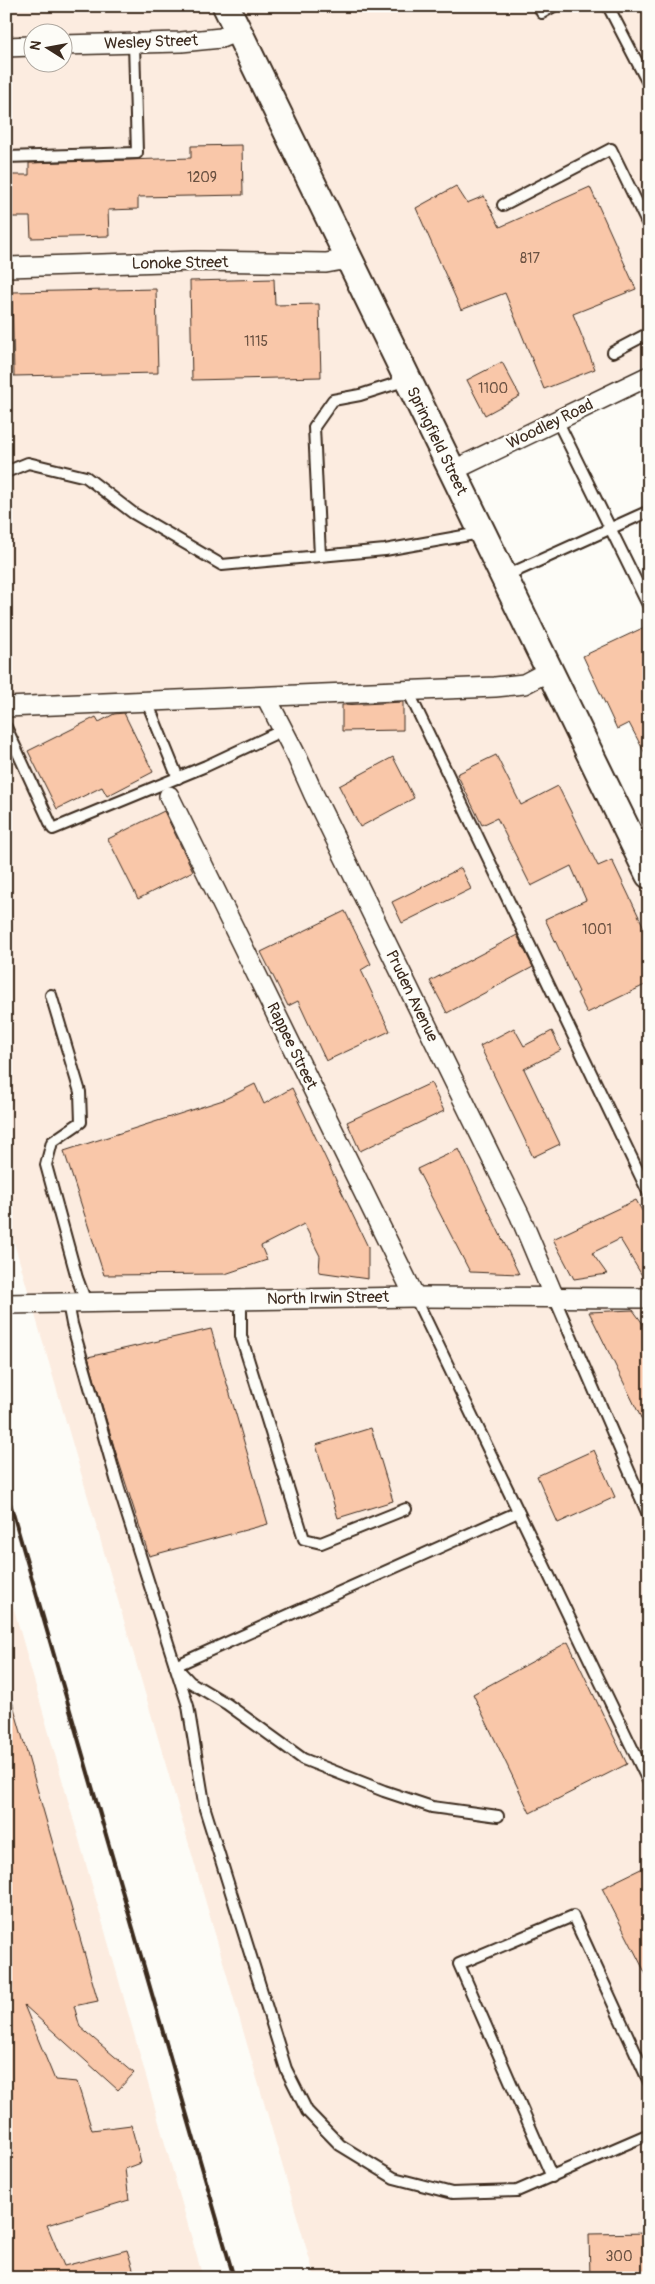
<svg xmlns="http://www.w3.org/2000/svg" width="655" height="2284" font-family="Pangolin,sans-serif">
<style>
.built{fill:#fcece0;fill-rule:evenodd}
.building{fill:#f9c7a9;stroke:#3b2a1e}
.lines{fill:none;stroke-linecap:round;stroke-linejoin:round}
.lane-casing{stroke:#3b2a1e;stroke-width:14}
.street-casing{stroke:#3b2a1e;stroke-width:22}
.secondary-casing{stroke:#3b2a1e;stroke-width:30}
.lane{stroke:#fdfcf7;stroke-width:10}
.street{stroke:#fdfcf7;stroke-width:19}
.secondary{stroke:#fdfcf7;stroke-width:26}
.rail{stroke:#3b2a1e;stroke-width:4}
.labels{text-anchor:middle;dominant-baseline:central;stroke-width:5;stroke-linejoin:round;paint-order:stroke}
.number-label{font-size:14px;fill:#6a5141}
.street-label{font-size:16px;fill:#3b2a1e;stroke:#fdfcf7}
</style>
<rect width="100%" height="100%" fill="#fdfcf7"/>
<filter id="ink" filterUnits="userSpaceOnUse"><feTurbulence type="fractalNoise" baseFrequency=".02" numOctaves="2"/><feDisplacementMap in="SourceGraphic" scale="10" xChannelSelector="R" yChannelSelector="G"/><feConvolveMatrix kernelMatrix="1 2 1 2 8 2 1 2 1" color-interpolation-filters="sRGB"/></filter>
<g filter="url(#ink)">
<g class="built">
<path d="M6,6H649V362L452,472L649,886V2278H315L6,1215ZM32,32H62V62H32Z"/>
<path d="M6,1581L203,2278H6Z"/>
</g>
<g class="building">
<path d="M242,145L243,195L138,197V209L108,210L109,236L31,238L30,217H6V175H29V163L191,158V146Z"/>
<path d="M456,186L467,203L484,196L500,227L590,187L636,289L573,314L595,369L544,389L505,293L461,310L416,208Z"/>
<path d="M274,279L275,305L319,304L321,377L192,380L190,281Z"/>
<path d="M156,289L158,373L14,376L12,292Z"/>
<path d="M502,362L520,396L485,415L467,380Z"/>
<path d="M649,625V761L629,723L617,729L583,656Z"/>
<path d="M403,702V730L342,731V705Z"/>
<path d="M124,713L153,772L107,796L102,787L57,809L28,751L96,717L99,722L114,714Z"/>
<path d="M496,755L521,805L558,786L598,866L612,860L649,938V983L587,1013L577,993L579,992L545,919L586,900L571,866L531,886L497,818L482,825L457,774Z"/>
<path d="M393,757L414,798L360,827L339,786Z"/>
<path d="M164,811L193,871L138,899L108,839Z"/>
<path d="M461,868L471,889L402,923L392,902Z"/>
<path d="M345,911L371,964L361,970L390,1031L326,1061L298,1001L288,1006L261,952Z"/>
<path d="M517,935L533,967L447,1013L430,981Z"/>
<path d="M514,1028L524,1046L552,1031L561,1050L524,1069L560,1144L533,1157L480,1046Z"/>
<path d="M431,1083L444,1111L360,1151L347,1122Z"/>
<path d="M255,1084L264,1104L292,1088L368,1247V1279L319,1272L320,1256L304,1224L261,1246L267,1260L225,1274L104,1275L64,1151L223,1100Z"/>
<path d="M459,1149L519,1274L470,1272L417,1169Z"/>
<path d="M636,1200L649,1223V1287L620,1239L592,1253L607,1274L574,1279L553,1239Z"/>
<path d="M633,1310L649,1332V1434L589,1312Z"/>
<path d="M211,1329L268,1524L149,1556L115,1450L88,1357Z"/>
<path d="M371,1428L393,1501L338,1518L316,1445Z"/>
<path d="M594,1450L615,1497L558,1523L537,1476Z"/>
<path d="M568,1642L627,1764L530,1813L473,1694Z"/>
<path d="M6,1694H10L98,2001L74,2006L80,2027L134,2073L118,2090L24,2005L55,2080L77,2082L92,2130L131,2125L141,2163L125,2169L129,2200L47,2225L64,2266L127,2250L136,2278H6Z"/>
<path d="M649,1865V1980L602,1888Z"/>
<path d="M649,2233V2278H590L589,2234Z"/>
</g>
<g class="lines">
<defs>
<g id="lane">
<path d="M539,6L542,13L554,6"/>
<path d="M608,6L649,85"/>
<path d="M6,157L137,153L134,43"/>
<path d="M503,205L611,149L649,227"/>
<path d="M613,352L649,333"/>
<path d="M407,380L360,395L333,400L314,427L320,556L385,550L480,533"/>
<path d="M557,420L649,607"/>
<path d="M6,472L28,463L86,477L133,513L222,565L320,556"/>
<path d="M503,577L649,511"/>
<path d="M408,691L649,1194"/>
<path d="M147,702L178,778"/>
<path d="M6,727L53,829L206,766L283,730"/>
<path d="M51,995L80,1092L81,1122L52,1142L46,1165L77,1278L86,1302"/>
<path d="M415,1297L649,1783"/>
<path d="M554,1297L649,1517"/>
<path d="M241,1300V1336L304,1539L321,1543L406,1509"/>
<path d="M68,1303L72,1324L118,1486L188,1706L205,1809L286,2069L307,2111L340,2145L394,2178L452,2193L517,2191L649,2134"/>
<path d="M498,1816L432,1807L384,1791L303,1759L227,1704L190,1682L175,1666L518,1512"/>
<path d="M552,2177L459,1964L573,1916L649,2082"/>
</g>
<g id="street">
<path d="M62,45L181,42L221,38L238,31"/>
<path d="M6,47L32,46"/>
<path d="M9,267L195,261L326,263L337,261L348,256"/>
<path d="M452,471L649,376"/>
<path d="M266,697L297,757L314,795L520,1216L554,1297"/>
<path d="M6,707L495,687L524,684L549,671"/>
<path d="M169,796L415,1297"/>
<path d="M6,1304L415,1297L649,1298"/>
</g>
<path id="secondary" d="M226,6L649,875"/>
</defs>
<use href="#lane" class="lane-casing"/>
<use href="#street" class="street-casing"/>
<use href="#secondary" class="secondary-casing"/>
<use href="#lane" class="lane"/>
<use href="#street" class="street"/>
<use href="#secondary" class="secondary"/>
<path class="rail" d="M6,1489L234,2278"/>
</g>
</g>
<g class="labels">
<g class="number-label">
<text x="202" y="177">1209</text>
<text x="530" y="258">817</text>
<text x="256" y="341">1115</text>
<text x="493" y="388">1100</text>
<text x="597" y="929">1001</text>
<text x="619" y="2256">300</text>
</g>
<g class="street-label">
<text transform="translate(151 42) rotate(-2)">Wesley Street</text>
<text transform="translate(180 263) rotate(-1)">Lonoke Street</text>
<text transform="translate(550 424) rotate(-26)">Woodley Road</text>
<text transform="translate(437 441) rotate(64)">Springfield Street</text>
<text transform="translate(412 996) rotate(64)">Pruden Avenue</text>
<text transform="translate(292 1046) rotate(64)">Rappee Street</text>
<text transform="translate(328 1298) rotate(-1)">North Irwin Street</text>
</g>
</g>
<rect width="655" height="2284" fill="none" stroke="#fdfcf7" stroke-width="25"/>
<rect x="12" y="12" width="630" height="2259" fill="none" stroke="#3b2a1e" stroke-width="2" filter="url(#ink)"/>
<g transform="translate(48 48) rotate(281)"><circle r="24" fill="#fdfcf7" stroke="#afa8a0"/>
<path d="M0-4L9 19L0 12L-9 19Z" fill="#3b2a1e"/>
<text y="-8" font-size="14" font-weight="bold" text-anchor="middle" fill="#3b2a1e">N</text>
</g>
</svg>
